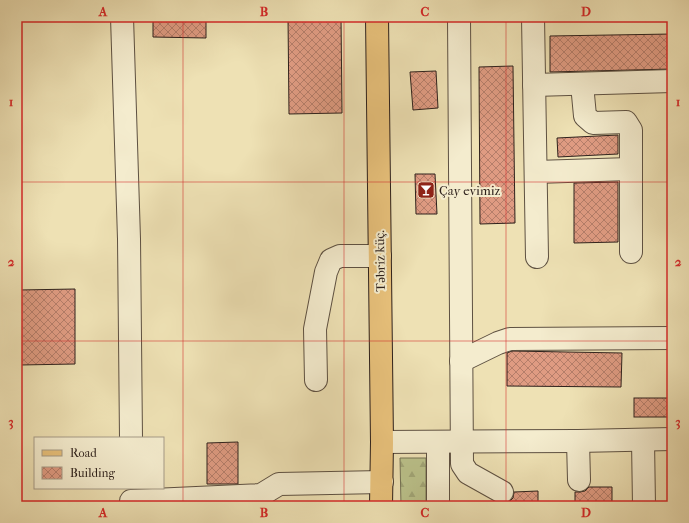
<svg xmlns="http://www.w3.org/2000/svg" width="689" height="523" font-family="'IM FELL French Canon',serif">
<style>
.forest{fill:url(#forest-firs);stroke:#747254}
.building{fill:url(#building-cross-hatch);stroke:#2e211c}
.lines{fill:none;stroke-linecap:round;stroke-linejoin:round}
.minor-casing{stroke:#5e5142;stroke-width:24}
.major-casing{stroke:#2e211c;stroke-width:24}
.minor{stroke:#f4ecce;stroke-width:22}
.major{stroke:#e7c07a;stroke-width:22}
.grid{fill:none;stroke:#d62828;stroke-width:1;stroke-opacity:0.55}
.labels{text-anchor:middle;dominant-baseline:central;stroke-width:4;stroke-linejoin:round;paint-order:stroke}
.poi-label{font-size:13px;fill:#2e211c;stroke:#f4ecce;text-anchor:start}
.street-label{font-size:13px;fill:#2e211c;stroke:#f4ecce}
.neatline{fill:none;stroke:#d62828;stroke-width:1.5}
.grid-label{font-size:13px;text-anchor:middle;font-weight:bold;fill:#d62828}
</style>
<defs>
<pattern id="forest-firs" width="22" height="20" patternUnits="userSpaceOnUse"><rect width="22" height="20" fill="#bbc28b"/><path d="M5 1l3.5 6h-7zM16 11l3.5 6h-7z" fill="#a1a677"/></pattern>
<pattern id="building-cross-hatch" width="8" height="8" patternUnits="userSpaceOnUse"><rect width="8" height="8" fill="#df9b82"/><path d="M0 0l8 8M0 8l8-8" fill="none" stroke="#b57e6a"/></pattern>
</defs>
<rect width="100%" height="100%" fill="#eee1b4"/>
<filter id="stains"><feTurbulence type="fractalNoise" baseFrequency=".005" numOctaves="4"/><feColorMatrix values="0 0 0 0 .2 0 0 0 0 .09 0 0 0 0 .02 0 0 0 .5 -.17"/></filter>
<radialGradient id="worn" r=".72"><stop offset=".6" stop-color="#630" stop-opacity="0"/><stop offset="1" stop-color="#630" stop-opacity=".3"/></radialGradient>
<path class="forest" d="M400,458H426V506H401Z"/>
<g class="building">
<path d="M153,17H206V38L153,37Z"/>
<path d="M341,17L342,113L289,114L288,18Z"/>
<path d="M672,34V69L550,72V36Z"/>
<path d="M513,66L515,223L480,224L479,67Z"/>
<path d="M436,71L438,108L413,110L410,72Z"/>
<path d="M618,135V154L558,157L557,138Z"/>
<path d="M415,174H435L437,214H416Z"/>
<path d="M618,182V242L574,243V183Z"/>
<path d="M75,289V364L20,365L19,290Z"/>
<path d="M512,351L622,353L621,387L507,386V353Z"/>
<rect x="634" y="398" width="34" height="19"/>
<path d="M238,442V484H207V443Z"/>
<path d="M589,487H612V506H575V492H580L585,491Z"/>
<path d="M538,491V506H509V502L513,498L514,492Z"/>
</g>
<g class="lines">
<defs>
<g id="minor">
<path d="M122,17L129,239L131,438"/>
<path d="M459,17L462,464L468,473L502,492"/>
<path d="M533,17L537,257"/>
<path d="M582,84L585,116L593,123L626,122L631,130V252"/>
<path d="M534,85L672,81"/>
<path d="M536,172L630,169"/>
<path d="M461,361L498,343L510,339L672,338"/>
<path d="M316,380L315,329L326,272L331,260L340,256H380"/>
<path d="M643,440L644,506"/>
<path d="M578,441L579,480"/>
<path d="M382,442L578,441L672,439"/>
<path d="M438,442V506"/>
<path d="M131,501L261,495L279,484L382,482"/>
</g>
<path id="major" d="M377,17L382,442L381,506"/>
</defs>
<use href="#minor" class="minor-casing"/>
<use href="#major" class="major-casing"/>
<use href="#minor" class="minor"/>
<use href="#major" class="major"/>
</g>
<path class="grid" d="M183,17V506M344,17V506M506,17V506M17,182H672M17,341H672"/>
<defs>
<symbol id="bar-square" viewBox="-11 -11 22 22"><rect x="-9" y="-9" width="18" height="18" rx="4" fill="#8f2418" stroke="#f4ecce"/><path d="M-6-5H6L.8 .8V4.5H3.5V6h-7V4.5H-.8V.8Z" fill="#fff"/></symbol>
</defs>
<g fill-rule="evenodd">
<use href="#bar-square" x="416" y="180" width="20" height="20"/>
</g>
<g class="labels">
<g class="poi-label">
<text x="439" y="190">Çay evimiz</text>
</g>
<g class="street-label">
<text transform="translate(380 261) rotate(-91)">Təbriz küç.</text>
</g>
</g>
<rect width="689" height="523" fill="none" stroke="#eee1b4" stroke-width="44"/>
<rect x="34" y="437" width="130" height="52" fill="#f4ecce" stroke="#a59b87"/>
<rect x="42" y="450" width="20" height="6" fill="#e7c07a" stroke="#a59b87"/>
<text x="70" y="457" font-size="12" fill="#2e211c">Road</text>
<rect x="42" y="467" width="20" height="12" fill="url(#building-cross-hatch)" stroke="#a59b87"/>
<text x="70" y="477" font-size="12" fill="#2e211c">Building</text>
<rect x="22" y="22" width="645" height="479" class="neatline"/>
<g class="grid-label">
<text x="103" y="16">A</text>
<text x="264" y="16">B</text>
<text x="425" y="16">C</text>
<text x="586" y="16">D</text>
<text x="11" y="106">1</text>
<text x="678" y="106">1</text>
<text x="11" y="266">2</text>
<text x="678" y="266">2</text>
<text x="11" y="426">3</text>
<text x="678" y="426">3</text>
<text x="103" y="517">A</text>
<text x="264" y="517">B</text>
<text x="425" y="517">C</text>
<text x="586" y="517">D</text>
</g>
<rect width="100%" height="100%" filter="url(#stains)"/>
<rect width="100%" height="100%" fill="url(#worn)"/>
</svg>
